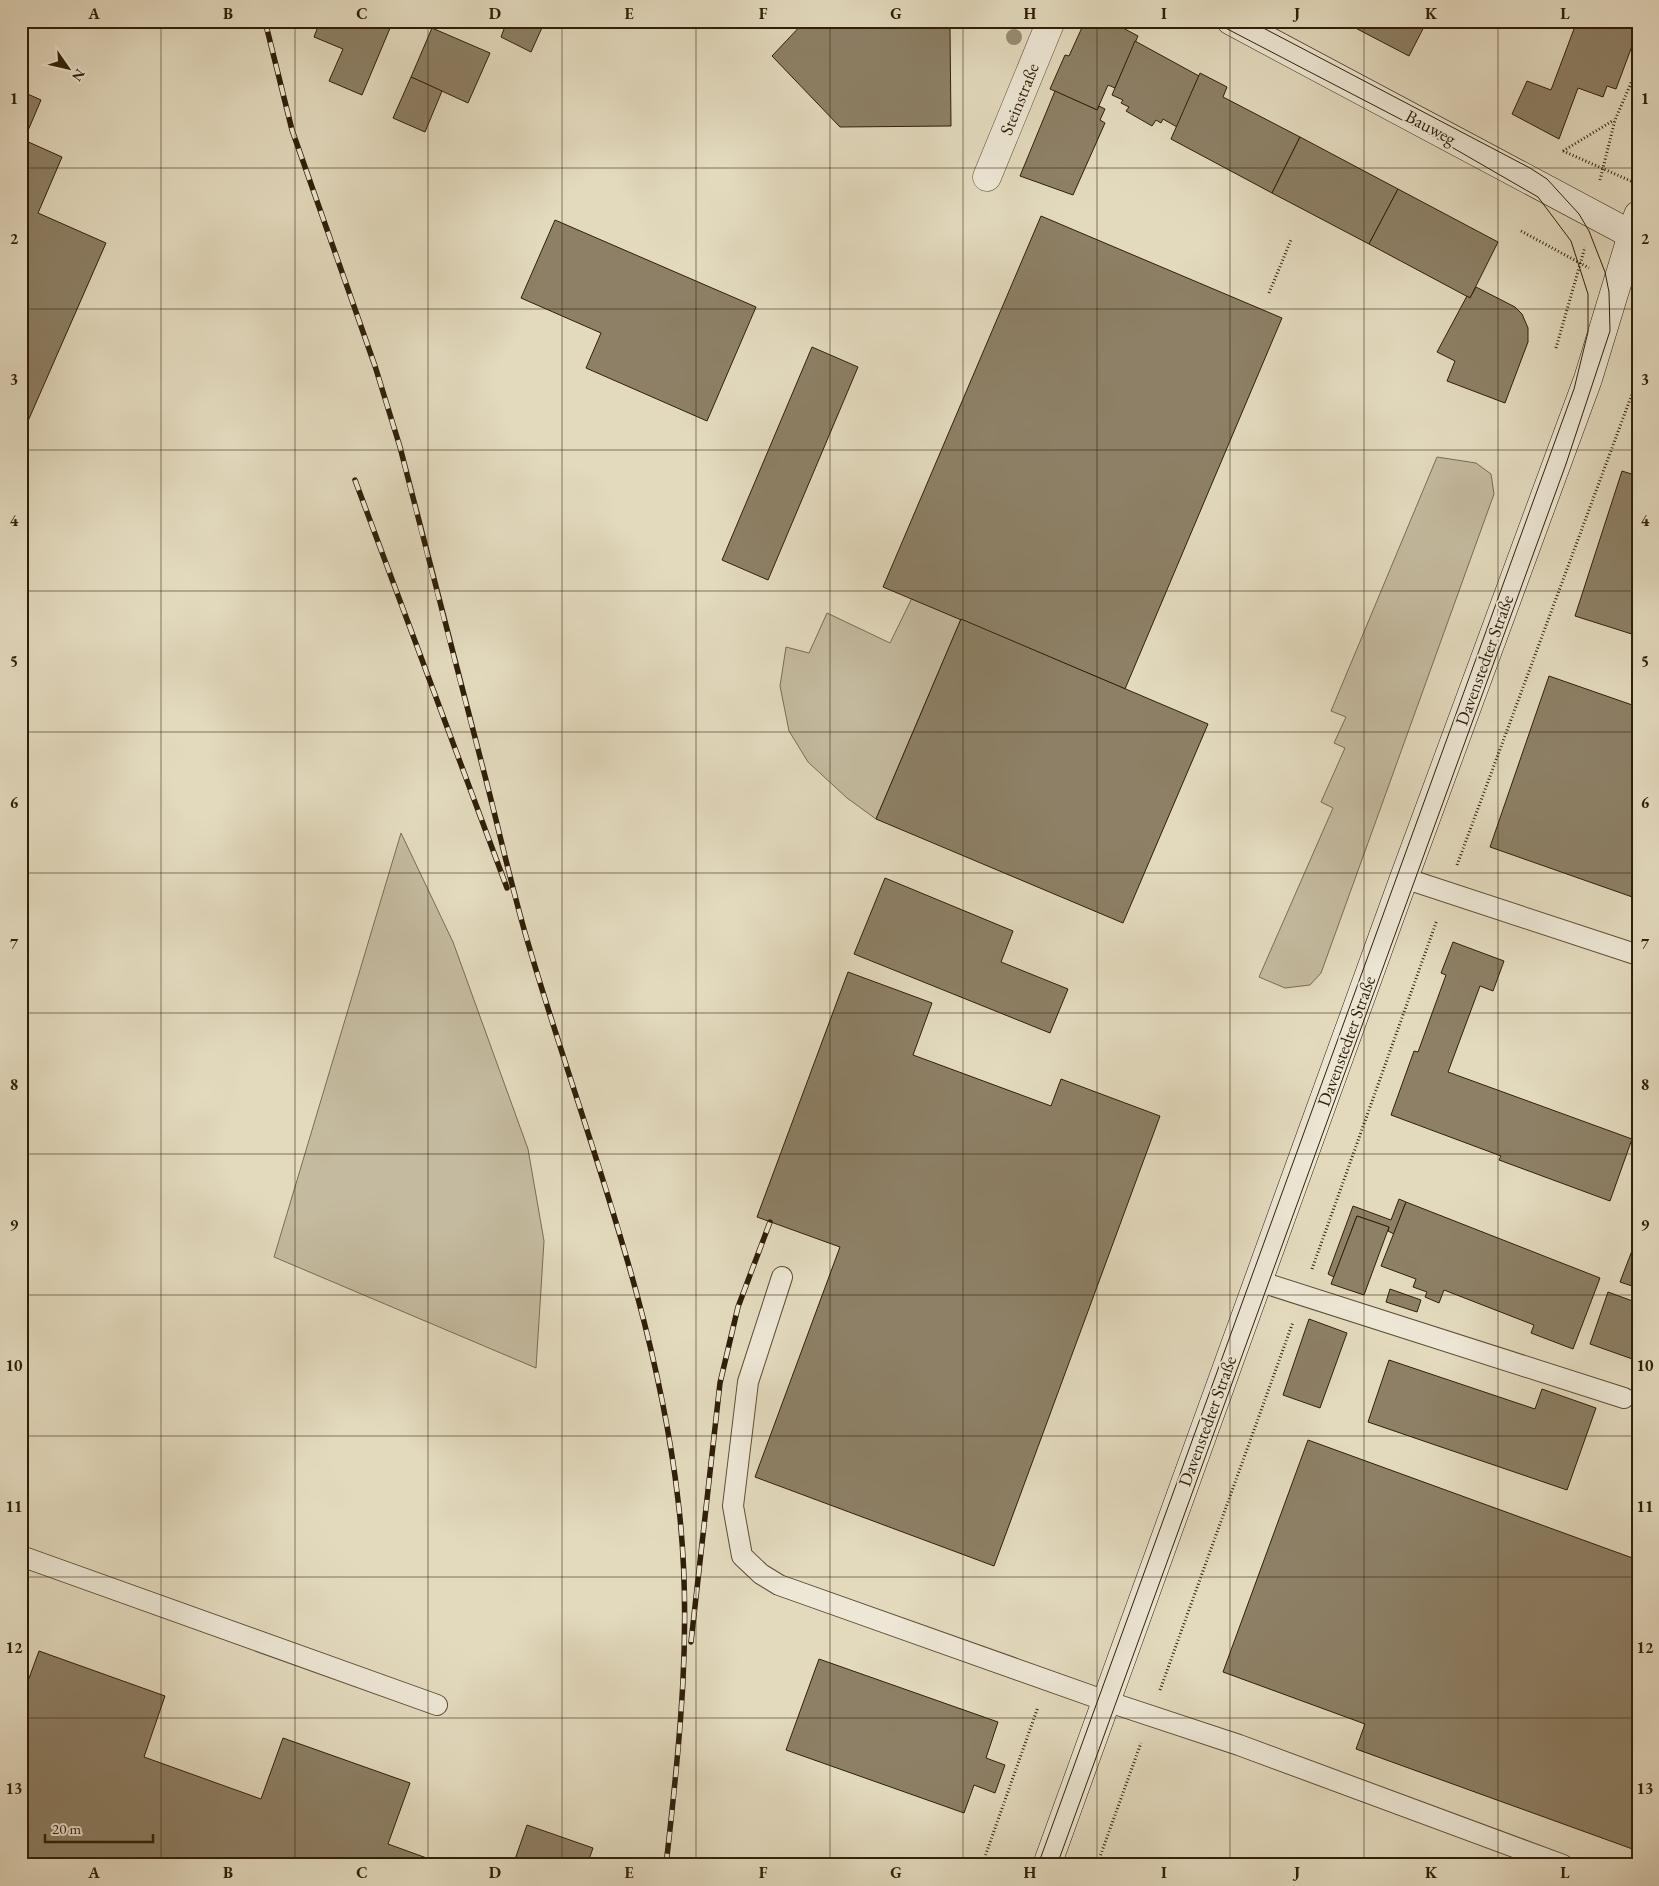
<svg xmlns="http://www.w3.org/2000/svg" width="1659" height="1886" font-family="'EB Garamond',serif">
<style>
.green{fill:#c4ba9f;stroke:#7a6c53}
.building{fill:#8d8066;stroke:#2f1f07}
.lines{fill:none;stroke-linecap:round;stroke-linejoin:round}
.lane-casing{stroke:#5c4e35;stroke-width:22}
.street-casing{stroke:#5c4e35;stroke-width:29}
.secondary-casing{stroke:#2f1f07;stroke-width:29}
.path{stroke:#2f1f07;stroke-width:3;stroke-dasharray:1 2.5;stroke-linecap:butt}
.lane{stroke:#ede7d5;stroke-width:20}
.street{stroke:#ede7d5;stroke-width:28}
.secondary{stroke:#ede7d5;stroke-width:28}
.tram{stroke:#2f1f07;stroke-width:1}
.rail-casing{stroke:#2f1f07;stroke-width:5.5}
.rail{stroke:#ede7d5;stroke-width:4;stroke-dasharray:11;stroke-linecap:butt}
.tree{fill:#998d73}
.grid{fill:none;stroke:#2f1f07;stroke-width:1;stroke-opacity:0.55}
.labels{text-anchor:middle;dominant-baseline:central;stroke-width:4;stroke-linejoin:round;paint-order:stroke}
.street-label{font-size:18px;fill:#2f1f07;stroke:#ede7d5}
.neatline{fill:none;stroke:#2f1f07;stroke-width:2}
.grid-label{font-size:16px;text-anchor:middle;font-weight:bold;fill:#2f1f07}
</style>
<rect width="100%" height="100%" fill="#e3dabe"/>
<filter id="stains"><feTurbulence type="fractalNoise" baseFrequency=".004" numOctaves="4"/><feColorMatrix values="0 0 0 0 .2 0 0 0 0 .09 0 0 0 0 .02 0 0 0 .5 -.17"/></filter>
<radialGradient id="worn" r=".72"><stop offset=".6" stop-color="#630" stop-opacity="0"/><stop offset="1" stop-color="#630" stop-opacity=".3"/></radialGradient>
<g class="green">
<path d="M1437,457L1476,463L1491,474L1494,494L1321,973L1310,985L1285,988L1259,977L1333,808L1321,802L1345,748L1334,743L1346,717L1331,711Z"/>
<path d="M912,598L961,619L876,819L847,798L808,762L789,731L780,686L786,647L809,653L827,613L890,643Z"/>
<path d="M401,833L453,942L528,1149L544,1241L536,1368L274,1257Z"/>
</g>
<g class="building">
<path d="M320,21H393L362,95L329,81L343,49L314,37Z"/>
<path d="M507,21H545L531,52L501,37Z"/>
<path d="M805,21H877L881,25L950,28L951,126L840,127L772,56Z"/>
<path d="M1085,21H1097L1103,24L1105,21H1110L1138,36L1115,88L1108,85L1097,110L1050,89L1065,55L1069,56Z"/>
<path d="M1342,21H1427L1409,56Z"/>
<path d="M1577,21H1621L1638,28V30L1616,89L1607,86L1603,97L1578,88L1559,139L1512,114L1527,81L1551,90Z"/>
<path d="M432,28L490,53L468,103L411,77Z"/>
<path d="M1135,41L1199,76L1177,127L1163,119L1161,123L1156,120L1152,126L1126,111L1129,107L1121,103L1123,100L1112,95Z"/>
<path d="M1200,73L1227,87L1223,97L1300,137L1272,193L1171,139Z"/>
<path d="M411,77L442,91L425,132L393,118Z"/>
<path d="M21,91L41,100L24,140L62,157L38,213L106,243L21,437Z"/>
<path d="M1055,91L1097,110L1099,106L1105,109L1100,120L1105,123L1073,195L1020,176Z"/>
<path d="M1300,137L1398,189L1369,244L1272,193Z"/>
<path d="M1398,189L1498,242L1470,298L1369,244Z"/>
<path d="M1041,216L1282,318L1125,689L883,587Z"/>
<path d="M555,220L756,307L707,421L586,368L601,333L521,298Z"/>
<path d="M1476,287L1515,307L1522,314L1528,328V342L1505,403L1447,381L1455,361L1437,352L1467,296L1470,298Z"/>
<path d="M812,347L858,367L768,580L722,560Z"/>
<path d="M1622,471L1638,476V636L1575,616Z"/>
<path d="M961,619L1208,724L1123,923L876,819Z"/>
<path d="M1549,676L1638,707V899L1490,847Z"/>
<path d="M885,878L1013,931L1001,962L1068,989L1050,1033L854,954Z"/>
<path d="M1453,942L1504,961L1493,991L1480,986L1448,1072L1632,1139L1610,1201L1499,1160L1501,1156L1391,1115L1414,1051L1418,1052L1446,975L1441,973Z"/>
<path d="M848,972L932,1003L913,1055L1051,1106L1061,1079L1160,1116L994,1566L755,1477L840,1247L757,1217Z"/>
<path d="M1399,1199L1406,1202L1394,1234L1388,1231L1389,1227L1357,1216L1334,1277L1328,1274L1353,1206L1391,1220Z"/>
<path d="M1406,1202L1600,1278L1573,1349L1531,1333L1534,1325L1444,1290L1439,1303L1425,1297L1427,1292L1413,1287L1416,1279L1381,1266Z"/>
<path d="M1357,1216L1389,1227L1364,1295L1331,1284Z"/>
<path d="M1638,1235V1288L1620,1282Z"/>
<path d="M1390,1289L1421,1300L1417,1312L1386,1302Z"/>
<path d="M1608,1292L1638,1303V1361L1590,1344Z"/>
<path d="M1309,1319L1347,1333L1320,1408L1283,1395Z"/>
<path d="M1389,1360L1535,1409L1542,1389L1596,1408L1567,1490L1368,1422Z"/>
<path d="M1308,1440L1638,1560V1851L1356,1749L1365,1724L1223,1672Z"/>
<path d="M1638,1482V1501L1632,1499Z"/>
<path d="M39,1651L165,1696L144,1757L261,1799L283,1738L410,1783L388,1844L446,1865H21V1700Z"/>
<path d="M819,1659L998,1722L986,1758L1005,1765L995,1793L974,1785L964,1813L786,1750Z"/>
<path d="M527,1825L593,1848L587,1865H513Z"/>
</g>
<g class="lines">
<defs>
<g id="lane">
<path d="M1404,878L1638,955"/>
<path d="M782,1277L748,1382L733,1506L742,1556L761,1574L779,1585L1106,1701L1239,1745L1563,1865"/>
<path d="M1258,1281L1624,1398"/>
<path d="M21,1556L437,1705"/>
</g>
<path id="street" d="M987,177L1051,21"/>
<g id="secondary">
<path d="M1231,21L1638,238"/>
<path d="M1047,1865L1404,878L1588,379L1638,215"/>
</g>
</defs>
<use href="#lane" class="lane-casing"/>
<use href="#street" class="street-casing"/>
<use href="#secondary" class="secondary-casing"/>
<g class="path">
<path d="M895,25V21"/>
<path d="M1563,151L1633,182"/>
<path d="M1563,151L1614,120"/>
<path d="M1600,180L1615,120L1638,67"/>
<path d="M1521,231L1589,268"/>
<path d="M1269,293L1291,240"/>
<path d="M1556,348L1585,247"/>
<path d="M1457,865L1638,378"/>
<path d="M1312,1269L1437,920"/>
<path d="M1160,1690L1293,1322"/>
<path d="M982,1865L1038,1707"/>
<path d="M1097,1865L1141,1743"/>
</g>
<use href="#lane" class="lane"/>
<use href="#street" class="street"/>
<use href="#secondary" class="secondary"/>
<g class="tram">
<path d="M1038,1865L1574,389L1588,332V294L1571,241L1538,197L1429,134L1212,21"/>
<path d="M1057,1865L1566,464L1610,331L1609,292L1605,272L1589,231L1579,214L1547,179L1530,168L1250,21"/>
</g>
<defs>
<g id="rail">
<path d="M265,21L292,130L375,366L400,447C428,558 457,669 486,780C500,834 512,889 528,943C582,1127 656,1308 678,1500C693,1622 680,1743 666,1865"/>
<path d="M355,480L507,888"/>
<path d="M691,1642L720,1383L738,1307L770,1222"/>
</g>
</defs>
<use href="#rail" class="rail-casing"/>
<use href="#rail" class="rail"/>
</g>
<circle class="tree" cx="1014" cy="37" r="8"/>
<path class="grid" d="M161,21V1865M295,21V1865M428,21V1865M562,21V1865M696,21V1865M830,21V1865M963,21V1865M1097,21V1865M1230,21V1865M1364,21V1865M1498,21V1865M21,168H1638M21,309H1638M21,450H1638M21,591H1638M21,732H1638M21,873H1638M21,1013H1638M21,1154H1638M21,1295H1638M21,1436H1638M21,1577H1638M21,1718H1638"/>
<g class="labels">
<g class="street-label">
<text transform="translate(1019 99) rotate(-68)">Steinstraße</text>
<text transform="translate(1431 127) rotate(28)">Bauweg</text>
<text transform="translate(1484 660) rotate(-70)">Davenstedter Straße</text>
<text transform="translate(1346 1041) rotate(-70)">Davenstedter Straße</text>
<text transform="translate(1207 1421) rotate(-70)">Davenstedter Straße</text>
</g>
</g>
<rect width="1659" height="1886" fill="none" stroke="#e3dabe" stroke-width="55"/>
<g transform="translate(68 68) rotate(124)" stroke="#ede7d5" stroke-width="4" paint-order="stroke">
<path d="M0-4L9 19L0 12L-9 19Z" fill="#2f1f07"/>
<text y="-8" font-size="14" font-weight="bold" text-anchor="middle" fill="#2f1f07">N</text>
</g>
<path d="M45 1834v8h108v-8" fill="none" stroke="#2f1f07" stroke-width="2.5"/>
<text x="52" y="1834" font-size="15" fill="#2f1f07" stroke="#ede7d5" stroke-width="4" paint-order="stroke">20 m</text>
<rect x="28" y="28" width="1604" height="1830" class="neatline"/>
<g class="grid-label">
<text x="94" y="19">A</text>
<text x="228" y="19">B</text>
<text x="362" y="19">C</text>
<text x="495" y="19">D</text>
<text x="629" y="19">E</text>
<text x="763" y="19">F</text>
<text x="896" y="19">G</text>
<text x="1030" y="19">H</text>
<text x="1164" y="19">I</text>
<text x="1297" y="19">J</text>
<text x="1431" y="19">K</text>
<text x="1565" y="19">L</text>
<text x="14" y="104">1</text>
<text x="1645" y="104">1</text>
<text x="14" y="244">2</text>
<text x="1645" y="244">2</text>
<text x="14" y="385">3</text>
<text x="1645" y="385">3</text>
<text x="14" y="526">4</text>
<text x="1645" y="526">4</text>
<text x="14" y="667">5</text>
<text x="1645" y="667">5</text>
<text x="14" y="808">6</text>
<text x="1645" y="808">6</text>
<text x="14" y="949">7</text>
<text x="1645" y="949">7</text>
<text x="14" y="1090">8</text>
<text x="1645" y="1090">8</text>
<text x="14" y="1230">9</text>
<text x="1645" y="1230">9</text>
<text x="14" y="1371">10</text>
<text x="1645" y="1371">10</text>
<text x="14" y="1512">11</text>
<text x="1645" y="1512">11</text>
<text x="14" y="1653">12</text>
<text x="1645" y="1653">12</text>
<text x="14" y="1794">13</text>
<text x="1645" y="1794">13</text>
<text x="94" y="1878">A</text>
<text x="228" y="1878">B</text>
<text x="362" y="1878">C</text>
<text x="495" y="1878">D</text>
<text x="629" y="1878">E</text>
<text x="763" y="1878">F</text>
<text x="896" y="1878">G</text>
<text x="1030" y="1878">H</text>
<text x="1164" y="1878">I</text>
<text x="1297" y="1878">J</text>
<text x="1431" y="1878">K</text>
<text x="1565" y="1878">L</text>
</g>
<rect width="100%" height="100%" filter="url(#stains)"/>
<rect width="100%" height="100%" fill="url(#worn)"/>
</svg>
